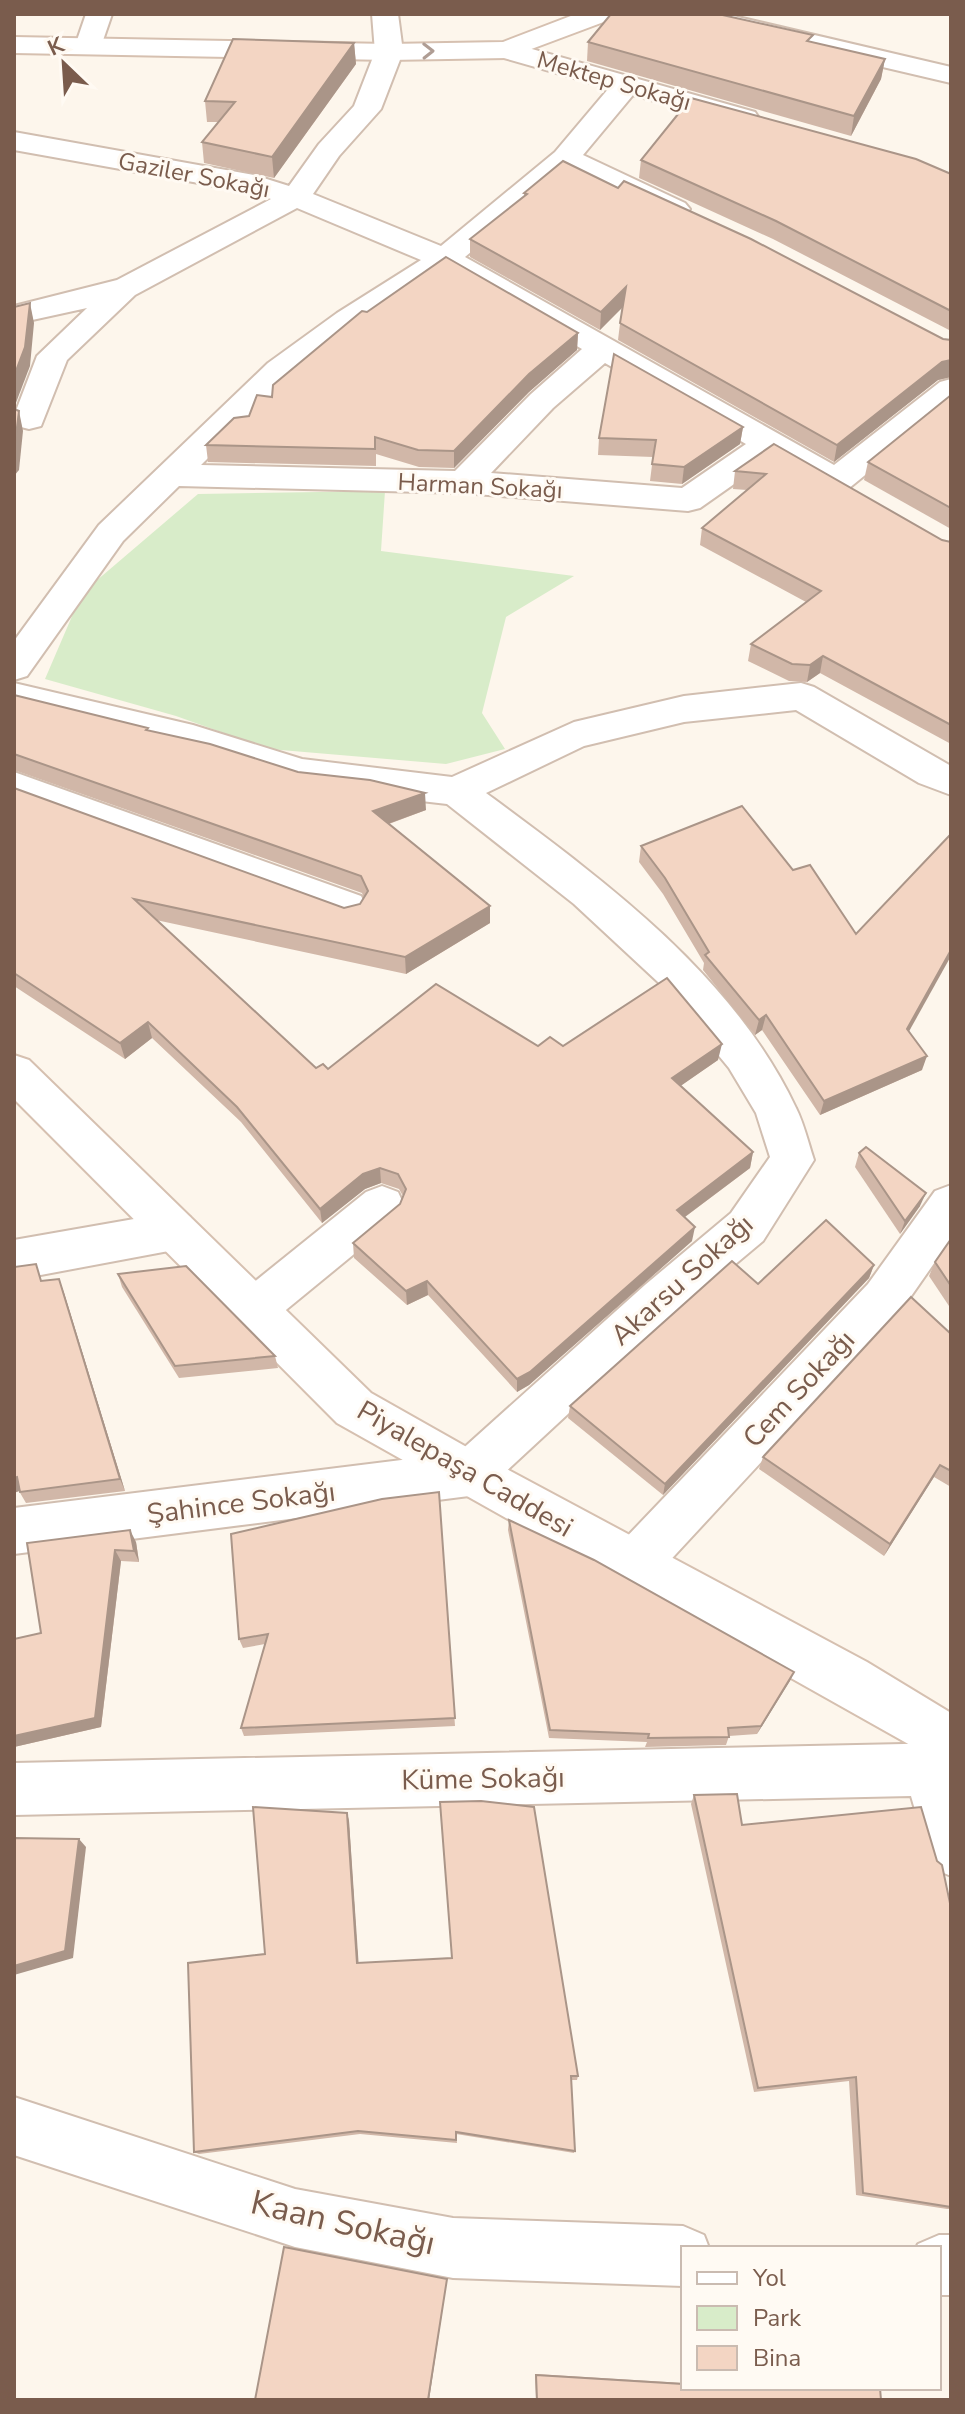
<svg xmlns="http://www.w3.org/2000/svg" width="965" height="2414" font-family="'Nunito Sans',sans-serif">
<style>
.green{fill:#d8ecc9}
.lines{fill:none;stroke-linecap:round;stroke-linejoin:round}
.street-casing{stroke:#d1beb0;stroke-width:4}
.secondary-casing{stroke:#d6c0b0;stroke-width:4}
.street{fill:#fff;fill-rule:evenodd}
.secondary{fill:#fff;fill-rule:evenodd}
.wall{fill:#d1b7a8}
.shaded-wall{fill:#aa9588}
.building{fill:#f3d5c3;stroke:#aa9588;stroke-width:2}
.oneway{stroke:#af9d94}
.labels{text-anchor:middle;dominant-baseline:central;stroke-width:6;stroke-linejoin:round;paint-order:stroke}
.far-street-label{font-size:24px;fill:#7a5c4d;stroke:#fffaf3}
.street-label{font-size:28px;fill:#7a5c4d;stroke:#fffaf3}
.near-street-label{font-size:34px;fill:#7a5c4d;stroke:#fffaf3}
</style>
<rect width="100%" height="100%" fill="#fdf6ec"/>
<path class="green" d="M385,491L381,551L574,576L506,617L482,713L505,749L446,764L269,749L176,716L45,679L82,593L198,494Z"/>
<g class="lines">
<defs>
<g id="street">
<path d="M86,14H112L99,52H79L75,46Z"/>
<path d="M372,14H398L403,52L381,109L339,156L313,194L441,246L555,152L609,88L497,56L493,50L497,44L507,42L755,112L759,118L755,124L745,126L633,95L583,155L685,203L690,209L685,215L675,218L665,215L568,170L465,257L834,465L940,382L951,379V405L848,489L836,492L824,489L821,484L771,458L700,508L688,511L463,493L179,486L123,541L27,676L14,680V641L99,525L268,363L337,313L421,260L297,208L135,295L67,360L41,426L29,429L17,426L14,416L37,356L87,308L14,324V306L117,280L271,199L249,192L14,150V132L254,175L289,186L319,144L354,106L375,52ZM446,271L582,349L531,394L455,471L201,465L290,377L359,327ZM605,363L746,444L682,488L491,473L553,408Z"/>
<path d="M678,14H725L951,67V83L682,20Z"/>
<path d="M14,683L193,725L302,759L452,777L574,722L684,696L801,683L814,687L951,766V795L919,783L796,710L684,722L584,746L486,793C602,879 733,974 796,1108C804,1124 808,1142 814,1160L763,1241L677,1313L486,1490L469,1496L14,1554V1508L458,1453L645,1285L731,1213L770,1157L756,1113L729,1068L658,982L574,904L447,804L301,787L190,752L14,709Z"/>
<path d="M14,772L361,896L367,907L361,918L347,922L14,801Z"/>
<path d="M951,1185V1239L900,1312L651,1581L634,1588L617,1581L609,1564L617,1547L868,1284L935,1191Z"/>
<path d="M382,1186L398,1192L404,1205L398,1218L270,1323L254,1329L238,1323L231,1309L238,1295L366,1192Z"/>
<path d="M174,1212L190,1217L196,1231L190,1245L174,1250L14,1280V1240Z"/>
<path d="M951,1743V1876L932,1868L911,1796L14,1815V1763Z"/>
<path d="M14,2097L295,2189L453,2218L683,2226L704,2235L709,2248H683V2286L453,2278L295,2247L14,2155Z"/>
<path d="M939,2235H951V2295H939V2248H916L918,2244Z"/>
</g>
<g id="secondary">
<path d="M576,14H613L609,20L507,58L389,60L14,53V37L389,44L503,42Z"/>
<path d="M14,1055L29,1060L371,1393L486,1458L867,1662L951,1713V1768L337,1423L14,1099Z"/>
</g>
</defs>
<use href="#street" class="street-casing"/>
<use href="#secondary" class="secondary-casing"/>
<use href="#street" class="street"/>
<use href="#secondary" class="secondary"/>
</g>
<g class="wall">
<path d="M588,42H812L885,59L881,79L851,136L587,61Z"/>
<path d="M354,43L356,64L274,178L204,163L202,142L218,122H207L205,101Z"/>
<path d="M641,160L951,174V331L773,239L639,178Z"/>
<path d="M618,188L943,339L951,340V377L938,380L834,462L618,340L622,307L600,330L470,257V239L524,196V193Z"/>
<path d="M367,312L578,333L577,350L529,392L454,468L419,467L376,454V466L208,462L206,445L249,416L272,397Z"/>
<path d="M951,395V529L864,480L868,462Z"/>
<path d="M743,427L740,444L682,484L650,481L653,457L598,455L599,438Z"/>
<path d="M774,444L942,540L951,542V744L820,673L807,682L789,681L748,661L751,644L806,602L700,545L702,528L747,490L733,489L735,471Z"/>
<path d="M14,695L148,728V731L426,810L389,824L490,906V923L406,974L156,920L316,1068L328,1069L538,1046H563L718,1060L680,1086L753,1152L750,1168L685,1217L692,1241L529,1385L517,1392L428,1295L407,1305L354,1258L353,1243L400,1204L403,1196L399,1189L381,1183L365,1189L322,1223L241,1122L152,1038L125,1059L14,986V788L344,908L360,904L364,898L362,893L14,770Z"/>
<path d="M641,846L909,1032L922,1070L820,1115L762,1030L755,1035L703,970L704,963L663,894L639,862Z"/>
<path d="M859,1153L920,1206L900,1234L855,1167Z"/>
<path d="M951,1239V1309L929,1276L935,1262Z"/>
<path d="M874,1265L869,1278L663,1495L568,1418L570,1406L758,1284Z"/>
<path d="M118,1274L275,1356L278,1368L179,1378L122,1287Z"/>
<path d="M59,1279L64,1293L125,1491L26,1503L19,1491L14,1493L43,1281Z"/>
<path d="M951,1334V1487L934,1477L884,1556L759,1469L763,1457Z"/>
<path d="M439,1492L455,1726L244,1736L241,1728L265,1644L243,1648L239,1639Z"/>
<path d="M509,1520L794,1672L757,1734L729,1736L726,1745L645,1747L647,1742L549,1738L508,1530Z"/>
<path d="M136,1542L139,1562L121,1561L101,1727L14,1747V1639L41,1633L27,1543Z"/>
<path d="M694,1795L742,1825L951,1908V2209H947L856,2195L849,2081L754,2092L691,1804Z"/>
<path d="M347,1813L349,1821L358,1963L578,2076L577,2080H571L575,2151L574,2153L456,2134L457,2143L360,2134L199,2154L194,2152L265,1954Z"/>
<path d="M535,2374L683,2383V2388L881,2400H536Z"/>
</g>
<g class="shaded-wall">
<path d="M354,43L356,64L274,178L272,157Z"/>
<path d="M885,59L881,79L851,136L854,116Z"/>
<path d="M626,287L625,305L600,330L601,312Z"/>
<path d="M30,303L34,323L30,366L14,408V376Z"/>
<path d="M578,333L577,350L529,392L454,468V451L529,374Z"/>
<path d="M951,360V377L938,380L834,462L837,445L942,362Z"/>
<path d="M19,411L23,431L19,470L14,476V451Z"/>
<path d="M743,427L740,444L682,484L684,467Z"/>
<path d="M823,656L820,673L807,682L810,665Z"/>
<path d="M425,793L426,810L374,829L373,811Z"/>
<path d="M490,906V923L406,974L405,957Z"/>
<path d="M951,950V956L902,1044L907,1029Z"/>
<path d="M766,1015L762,1030L755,1035L759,1020Z"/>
<path d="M148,1022L152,1038L125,1059L120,1043Z"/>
<path d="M722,1044L718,1060L669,1094L672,1078Z"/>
<path d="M927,1056L922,1070L820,1115L824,1101Z"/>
<path d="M753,1152L750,1168L674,1225L677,1210Z"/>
<path d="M380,1168L381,1183L365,1189L322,1223L320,1209L363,1174Z"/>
<path d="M926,1193L920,1206L900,1234L905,1221Z"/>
<path d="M695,1227L692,1241L529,1385L517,1392V1379Z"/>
<path d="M874,1265L869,1278L663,1495L665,1484Z"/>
<path d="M59,1279L64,1293L125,1491L120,1479Z"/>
<path d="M427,1281L428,1295L407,1305L406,1291Z"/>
<path d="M940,1465L934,1477L884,1556L890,1544Z"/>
<path d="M17,1477L24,1489L14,1493V1478Z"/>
<path d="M130,1530L136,1542L139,1562L134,1551Z"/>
<path d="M115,1550L121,1561L101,1727L14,1747V1736Z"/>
<path d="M794,1672L790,1681L757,1734L761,1726Z"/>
<path d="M347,1813L349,1821L359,1969L357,1963Z"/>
<path d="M79,1839L86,1847L73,1958L14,1975V1966Z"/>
<path d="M447,2279L429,2400H428Z"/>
</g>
<g class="building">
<path d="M611,14H718L813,35L807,41L885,59L854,116L588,42Z"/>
<path d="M233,39L354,43L272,157L202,142L235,102L205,101Z"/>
<path d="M691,98L916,159L951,174V311L776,221L641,160Z"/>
<path d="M563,161L618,188L624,181L751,239L943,339L951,340V360L942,362L837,445L620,323L626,287L601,312L470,239L527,194L524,193Z"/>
<path d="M446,257L578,333L529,374L454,451L418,450L375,437V449L206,445L234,418L249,416L257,395L272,397L273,385L362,311L367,312Z"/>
<path d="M30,303L25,347L14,376V307Z"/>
<path d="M614,354L743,427L684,467L652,464L656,440L599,438Z"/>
<path d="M951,395V508L868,462Z"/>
<path d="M14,409L19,411L14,451Z"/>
<path d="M774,444L942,540L951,542V725L823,656L810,665L792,664L751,644L821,591L702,528L766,474L735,471Z"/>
<path d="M14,695L148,728L146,730L210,744L298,772L370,780L425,793L373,811L490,906L405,957L134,899L316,1068L323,1064L328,1069L436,984L538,1046L550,1037L563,1046L667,978L722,1044L672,1078L753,1152L677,1210L695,1227L530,1372L517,1379L427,1281L406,1291L353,1243L400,1204L406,1189L398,1174L380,1168L363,1174L320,1209L237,1107L148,1022L120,1043L14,973V788L344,908L360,904L368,891L361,876L14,754Z"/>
<path d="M742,806L793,870L810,865L856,934L949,836L951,837V950L907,1029L927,1056L824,1101L766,1015L759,1020L705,955L709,952L665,878L641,846Z"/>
<path d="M866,1147L926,1193L905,1221L859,1153Z"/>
<path d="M826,1220L874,1265L665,1484L570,1406L732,1261L758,1284Z"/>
<path d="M951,1239V1286L935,1262Z"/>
<path d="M36,1264L41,1281L59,1279L120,1479L20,1492L17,1477L14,1478V1267Z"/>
<path d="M186,1266L275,1356L175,1366L118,1274Z"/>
<path d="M911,1297L951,1334V1471L940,1465L890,1544L763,1457Z"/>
<path d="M439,1492L455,1718L241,1728L268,1634L239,1639L231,1534L382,1499Z"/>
<path d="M509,1520L594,1560L794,1672L761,1726L728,1728L729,1737L648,1738L649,1734L550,1730Z"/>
<path d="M130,1530L134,1551L115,1550L95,1718L14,1736V1639L41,1633L27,1543Z"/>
<path d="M737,1794L742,1825L921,1807L937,1861L942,1865L951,1908V2207L863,2193L856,2077L758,2088L694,1795Z"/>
<path d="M481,1801L534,1807L578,2076H571L575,2151L456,2132V2140L358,2131L194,2152L188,1963L265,1954L253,1807L347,1813L357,1963L452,1958L440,1802Z"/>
<path d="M14,1838L79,1839L65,1951L14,1966Z"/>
<path d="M284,2247L447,2279L428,2400H255Z"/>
<path d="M536,2375L683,2384V2388H880L881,2400H537Z"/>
</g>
<defs><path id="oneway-chevron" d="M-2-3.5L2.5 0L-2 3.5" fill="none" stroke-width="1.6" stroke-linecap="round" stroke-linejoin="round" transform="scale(2)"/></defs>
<use class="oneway" href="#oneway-chevron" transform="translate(428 51) rotate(-1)"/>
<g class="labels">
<g class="far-street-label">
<text transform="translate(614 81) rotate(16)">Mektep Sokağı</text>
<text transform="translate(194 175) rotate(11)">Gaziler Sokağı</text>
<text transform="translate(480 486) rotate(3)">Harman Sokağı</text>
</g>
<g class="street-label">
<text transform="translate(682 1280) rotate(-42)">Akarsu Sokağı</text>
<text transform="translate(799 1389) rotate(-47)">Cem Sokağı</text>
<text transform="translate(465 1469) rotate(30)">Piyalepaşa Caddesi</text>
<text transform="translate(241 1503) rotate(-7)">Şahince Sokağı</text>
<text transform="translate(483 1779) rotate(-1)">Küme Sokağı</text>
</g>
<g class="near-street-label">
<text transform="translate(343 2223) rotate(13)">Kaan Sokağı</text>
</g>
</g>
<rect width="965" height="2414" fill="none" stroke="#7a5c4d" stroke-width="32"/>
<rect x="681" y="2246" width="260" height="144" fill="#fffaf3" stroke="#cabbb1" stroke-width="2"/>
<rect x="697" y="2272" width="40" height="12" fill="#ffffff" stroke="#cabbb1" stroke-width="2"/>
<text x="753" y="2286" font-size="24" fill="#7a5c4d">Yol</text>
<rect x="697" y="2306" width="40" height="24" fill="#d8ecc9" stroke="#cabbb1" stroke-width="2"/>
<text x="753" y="2326" font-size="24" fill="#7a5c4d">Park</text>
<rect x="697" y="2346" width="40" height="24" fill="#f3d5c3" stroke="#cabbb1" stroke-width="2"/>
<text x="753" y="2366" font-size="24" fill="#7a5c4d">Bina</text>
<g transform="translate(64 64) rotate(335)" stroke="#fffaf3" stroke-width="6" paint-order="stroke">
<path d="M0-6L14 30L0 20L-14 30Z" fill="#7a5c4d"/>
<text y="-12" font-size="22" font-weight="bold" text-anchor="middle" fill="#7a5c4d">K</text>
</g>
</svg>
